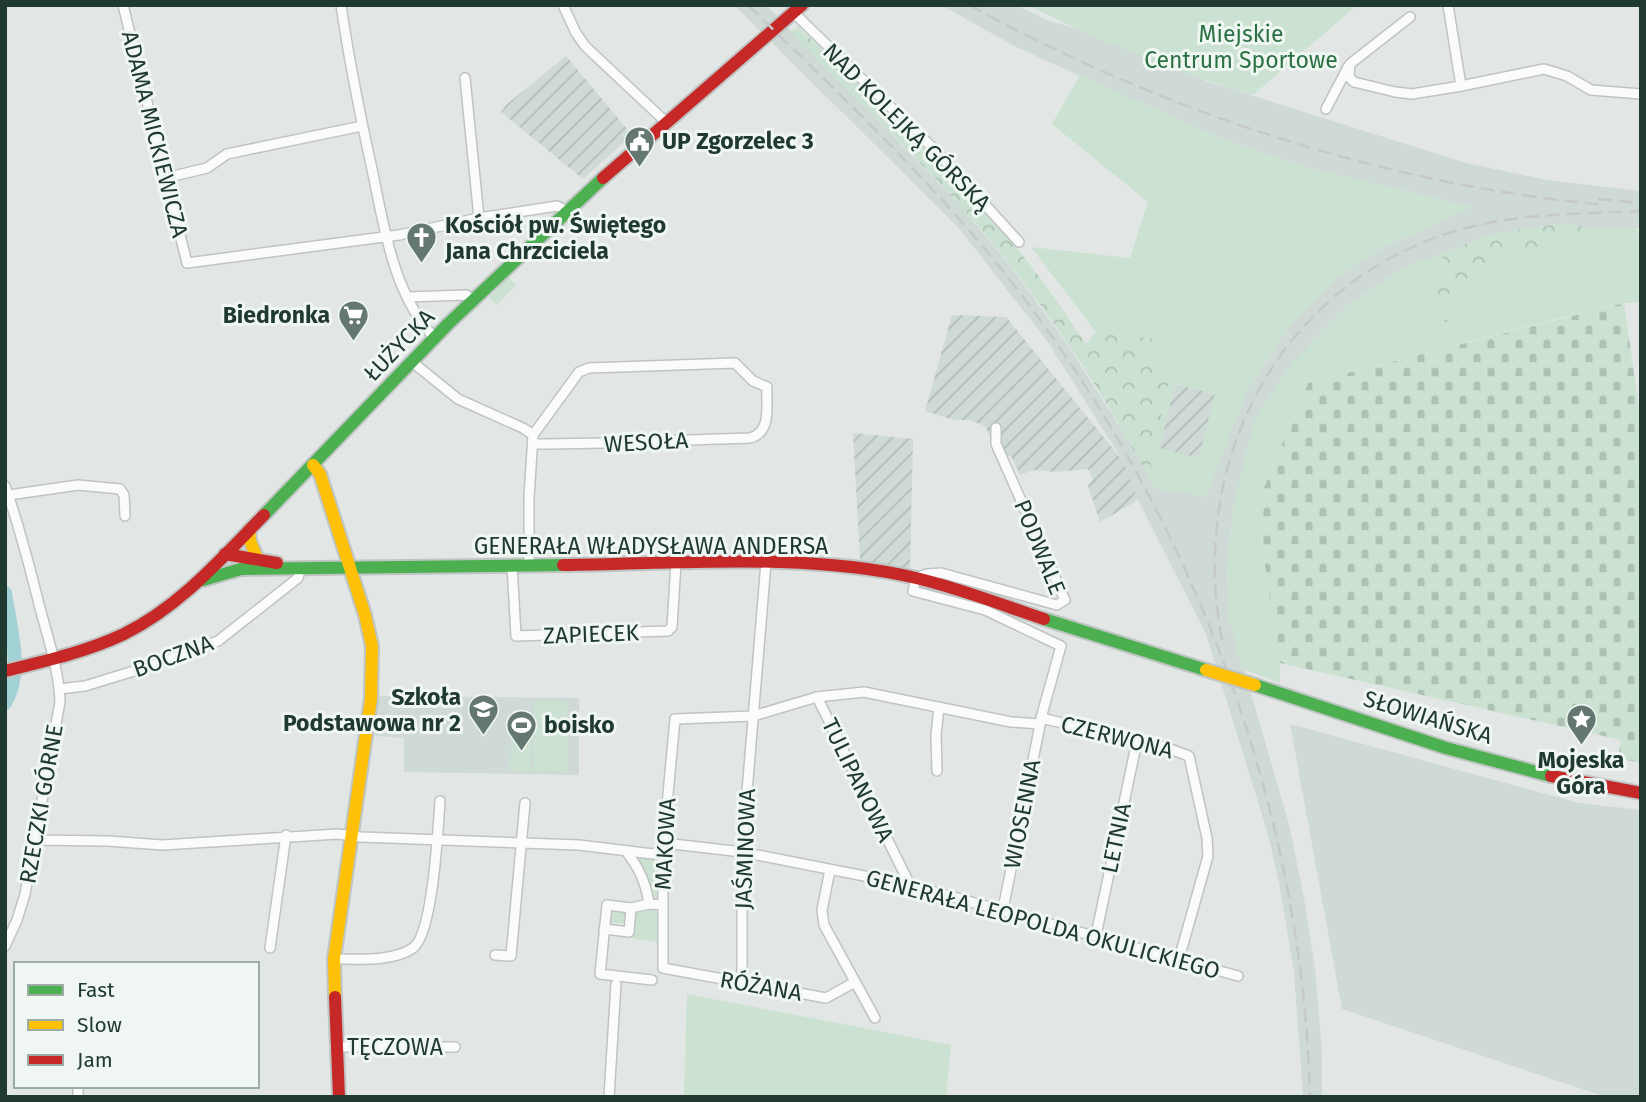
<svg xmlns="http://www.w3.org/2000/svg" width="1646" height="1102" font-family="'Fira Sans',sans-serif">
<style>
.built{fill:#cfd9d5}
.industrial{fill:url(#industrial-furrows)}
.green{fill:#cbe1d1;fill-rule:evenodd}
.forest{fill:url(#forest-crowns)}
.cemetery{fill:url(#cemetery-stones)}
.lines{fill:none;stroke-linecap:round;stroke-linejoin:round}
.river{stroke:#a2d1d6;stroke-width:14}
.street-casing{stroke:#bfc4c2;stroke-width:12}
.fast-casing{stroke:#bec5c2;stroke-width:16}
.slow-casing{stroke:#bec5c2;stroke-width:16}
.jam-casing{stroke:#bec5c2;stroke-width:16}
.street{stroke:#fbfbfb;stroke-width:9}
.fast{stroke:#4caf50;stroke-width:12}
.slow{stroke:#ffc107;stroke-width:12}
.jam{stroke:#c62828;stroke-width:12}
.rail{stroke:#c6c9c8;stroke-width:2.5;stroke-dasharray:14 7;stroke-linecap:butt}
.slow-bridge-casing{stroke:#bec5c2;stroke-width:16;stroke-linecap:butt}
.slow-bridge{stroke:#ffc107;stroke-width:12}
.labels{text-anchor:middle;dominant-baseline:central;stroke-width:6;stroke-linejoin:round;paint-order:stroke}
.park-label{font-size:23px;fill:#2b7143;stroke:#f0f7f3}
.street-label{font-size:23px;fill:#203a32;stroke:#f0f7f3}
.poi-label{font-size:23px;font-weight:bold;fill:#203a32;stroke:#f0f7f3;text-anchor:start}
</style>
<defs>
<pattern id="industrial-furrows" width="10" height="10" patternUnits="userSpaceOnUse" patternTransform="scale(1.75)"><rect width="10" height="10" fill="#cfd9d5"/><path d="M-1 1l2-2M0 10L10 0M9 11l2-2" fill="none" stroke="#b1bbb7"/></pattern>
<pattern id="forest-crowns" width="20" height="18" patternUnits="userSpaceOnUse" patternTransform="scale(1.75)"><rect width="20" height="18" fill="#cbe1d1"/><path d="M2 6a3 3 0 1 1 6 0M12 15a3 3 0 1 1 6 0" fill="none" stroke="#aec2b4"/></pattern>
<pattern id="cemetery-stones" width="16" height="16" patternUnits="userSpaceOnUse" patternTransform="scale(1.75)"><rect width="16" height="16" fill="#cbe1d1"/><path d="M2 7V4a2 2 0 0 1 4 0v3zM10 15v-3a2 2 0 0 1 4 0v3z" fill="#aec2b4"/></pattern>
</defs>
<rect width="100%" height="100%" fill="#e2e7e5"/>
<g class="built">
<path d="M734,5H766L959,204L1011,267L1065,341L1136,452L1154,488L1159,489L1206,496L1247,391L1289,327L1339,276L1384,247L1472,207L1306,167L1225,140L1018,48L941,5H1017L1049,21L1072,27L1206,81L1466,163L1547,180L1641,191V228H1588L1564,223L1497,233L1403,268L1347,306L1234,502L1227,566L1229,618L1289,824L1304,898L1315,969L1322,1053V1097H1303L1294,972L1279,882L1267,831L1206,634L1138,500L1123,461L1047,341L958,227Z"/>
<path d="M379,696L579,698V775L404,772V738L375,736Z"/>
<path d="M1290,724L1579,803L1641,810V1097H1606L1342,1009Z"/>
</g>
<g class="industrial">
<path d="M566,56L632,135L583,179L501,112L506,105Z"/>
<path d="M952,315L1006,317L1123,461L1138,500L1100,522L1088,486L1093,479L1088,469L1056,472L1033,470L1020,475L1011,456L1003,455L996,450L985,426L970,420H954L925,411Z"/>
<path d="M1175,384L1215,394L1199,459L1159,449Z"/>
<path d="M853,433L913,439L910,570L890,568L860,560Z"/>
</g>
<g class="green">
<path d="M1028,5H1357L1253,95C1176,72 1100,42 1028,5Z"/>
<path d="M1080,75L1225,140L1306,167L1473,207L1384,247L1339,276L1289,327L1247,391L1206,497L1159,489L1151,465L1171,374L1156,370L1157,339L1096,332L1031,247L1130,258L1148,202L1052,124ZM1175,384L1215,394L1199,458L1159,448Z"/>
<path d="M1588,228H1637L1641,255V302L1624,303L1565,317L1308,383L1256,507L1280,663V683L1242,669L1229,618L1227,566L1234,502L1254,420L1294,360L1347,306L1403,268L1445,252L1427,295L1446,323L1469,282L1507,257L1556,246Z"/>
<path d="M509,277L516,285L497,305L489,298Z"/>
<path d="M534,701L568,702L567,772L533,771Z"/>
<path d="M511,733H532L531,771L510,770Z"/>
<path d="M634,855L651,857L658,863L659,895L657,898L653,897L644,870Z"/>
<path d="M609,909L627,910L625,924L609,922Z"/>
<path d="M653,909L658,913L659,942L631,938L634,914Z"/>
<path d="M687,994L951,1045L946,1097H684Z"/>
</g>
<g class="forest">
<path d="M798,27C885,106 973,188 1044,283C1059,303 1072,324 1086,344L1096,332L1157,339L1156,370L1171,373L1151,465L1159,489L1154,488C1105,391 1031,284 958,203C904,144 846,89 790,32Z"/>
<path d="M1564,223L1588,228L1556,246L1507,257L1469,282L1446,324L1427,295L1445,252L1497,233Z"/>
</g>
<path class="cemetery" d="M1624,303L1641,423V763L1618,758L1621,740L1280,663L1256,507L1308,383Z"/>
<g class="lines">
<path class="river" d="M5,593C10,628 24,671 5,703"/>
<defs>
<g id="street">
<path d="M123,5L187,263L399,235L479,218L557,206L566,210"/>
<path d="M341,5C349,60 360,115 372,169C384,226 393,295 435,338"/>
<path d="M563,5L576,33L585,46L667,123"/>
<path d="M794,13L937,152L1019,242"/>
<path d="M1410,17L1350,64L1349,77L1354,82L1395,92L1412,94L1461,86L1448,5"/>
<path d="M465,78L479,218"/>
<path d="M1461,86L1544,69L1567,76L1591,90L1641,94"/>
<path d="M1326,109L1348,67"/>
<path d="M165,178L207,168L227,154L362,126"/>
<path d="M407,297L466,295L472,299"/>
<path d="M411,361L458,399L523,428L533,435"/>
<path d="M996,428V444L1065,600L1057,605L941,573L927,574L916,578L913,591L985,610L1061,646L1041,718L1164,747L1189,756L1207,838L1208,856L1179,959"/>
<path d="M5,486C20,527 30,569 41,612C49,641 59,672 60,702L25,894L17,920L5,946"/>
<path d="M9,495L78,485L120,489L124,495L125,516"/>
<path d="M512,565L516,636L668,631L672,627L676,563"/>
<path d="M529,566V497L533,435L579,372L589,368L735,363L753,381L767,387C766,406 772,432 750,438C677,440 605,444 533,444"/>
<path d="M59,689L85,686L160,663L218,641L298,578L301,567"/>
<path d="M817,697L864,692L1011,722L1040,724"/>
<path d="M937,771L936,735L939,707"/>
<path d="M33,840L108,841L162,845L338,834L361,837L579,845L653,854L673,844L742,852L910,885L1238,976"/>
<path d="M626,851C639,868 646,883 649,904"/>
<path d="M830,870L822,910L824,925L875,1018"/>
<path d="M1003,909L1041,720"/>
<path d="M604,929L629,932L631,908"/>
<path d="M1096,935L1137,741"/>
<path d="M270,948L286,835"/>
<path d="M495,955L511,956L525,803"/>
<path d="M334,959C357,959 393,962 413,948C433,934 438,829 440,801"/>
<path d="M652,980L600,974L607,905L631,908L649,904L662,905"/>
<path d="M855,982L826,998L663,968V848L675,719L753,716L817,697L910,885"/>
<path d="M742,983V852L766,562"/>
<path d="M335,1047H455"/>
<path d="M78,1086V1097"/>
<path d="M609,1097L616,984"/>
</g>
<g id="fast">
<path d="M264,515L448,324L603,178"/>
<path d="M203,580L241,569L563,565"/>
<path d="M1044,619L1206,670"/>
<path d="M1255,685L1446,748L1551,776"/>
</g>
<g id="slow">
<path d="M313,465L320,474L365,615L372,646L371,699L334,959L335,997"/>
<path d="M249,530L250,541L257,558"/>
</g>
<g id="jam">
<path d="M603,178L802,5"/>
<path d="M225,554L277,563"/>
<path d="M563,565C675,564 807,552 916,578C959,588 1002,605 1044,619"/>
<path d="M5,671C45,661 86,652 124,634C179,607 221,559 264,515"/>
<path d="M1551,776L1641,793"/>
<path d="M335,997L339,1097"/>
</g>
</defs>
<use href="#street" class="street-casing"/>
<use href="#fast" class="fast-casing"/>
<use href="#slow" class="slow-casing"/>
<use href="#jam" class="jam-casing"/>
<use href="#street" class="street"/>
<use href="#fast" class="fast"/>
<use href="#slow" class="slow"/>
<use href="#jam" class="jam"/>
<g class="rail">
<path d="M748,5C836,91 926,175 1003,271C1186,501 1303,802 1310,1097"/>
<path d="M969,5C1164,112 1384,185 1606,205"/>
<path d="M1598,199L1641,203"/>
<path d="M1222,640C1188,465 1276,287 1452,232C1513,213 1578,214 1641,211"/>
</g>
<defs>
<path id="slow-bridge" d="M1206,670L1255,685"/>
</defs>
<use href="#slow-bridge" class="slow-bridge-casing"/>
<use href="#slow-bridge" class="slow-bridge"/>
</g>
<defs>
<symbol id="civic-pin" viewBox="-11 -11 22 30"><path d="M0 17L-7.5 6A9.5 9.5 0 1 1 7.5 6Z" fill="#647771" stroke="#f0f7f3"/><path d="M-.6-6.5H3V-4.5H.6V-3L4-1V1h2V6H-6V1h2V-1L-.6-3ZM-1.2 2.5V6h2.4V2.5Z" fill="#fff"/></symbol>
<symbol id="church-pin" viewBox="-11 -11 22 30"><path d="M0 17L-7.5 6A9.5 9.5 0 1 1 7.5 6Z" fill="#647771" stroke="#f0f7f3"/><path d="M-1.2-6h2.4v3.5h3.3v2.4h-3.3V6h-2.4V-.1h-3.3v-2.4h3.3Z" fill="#fff"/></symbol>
<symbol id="supermarket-pin" viewBox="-11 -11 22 30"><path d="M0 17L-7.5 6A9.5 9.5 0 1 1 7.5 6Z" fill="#647771" stroke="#f0f7f3"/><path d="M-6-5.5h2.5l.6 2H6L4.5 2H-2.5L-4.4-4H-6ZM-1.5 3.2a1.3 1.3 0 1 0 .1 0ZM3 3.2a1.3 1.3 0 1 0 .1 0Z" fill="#fff"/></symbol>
<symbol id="school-pin" viewBox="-11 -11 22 30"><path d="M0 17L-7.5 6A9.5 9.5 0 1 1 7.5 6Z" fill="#647771" stroke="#f0f7f3"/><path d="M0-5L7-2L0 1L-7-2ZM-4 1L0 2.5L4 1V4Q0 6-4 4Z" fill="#fff"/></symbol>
<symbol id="sight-pin" viewBox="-11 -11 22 30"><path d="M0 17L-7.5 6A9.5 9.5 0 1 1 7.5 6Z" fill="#647771" stroke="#f0f7f3"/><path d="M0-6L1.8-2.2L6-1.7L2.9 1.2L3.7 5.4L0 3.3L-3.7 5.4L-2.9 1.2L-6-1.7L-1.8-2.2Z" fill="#fff"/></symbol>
<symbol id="stadium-pin" viewBox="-11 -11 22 30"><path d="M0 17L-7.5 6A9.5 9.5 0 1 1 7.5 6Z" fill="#647771" stroke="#f0f7f3"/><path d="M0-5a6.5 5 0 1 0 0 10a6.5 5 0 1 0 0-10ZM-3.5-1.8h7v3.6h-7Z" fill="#fff"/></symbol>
</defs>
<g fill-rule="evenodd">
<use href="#civic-pin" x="622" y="124" width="35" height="47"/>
<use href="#church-pin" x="404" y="220" width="35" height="47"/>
<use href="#supermarket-pin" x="336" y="298" width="35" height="47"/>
<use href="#school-pin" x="466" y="692" width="35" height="47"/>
<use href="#sight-pin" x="1564" y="702" width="35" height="47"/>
<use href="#stadium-pin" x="504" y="708" width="35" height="47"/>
</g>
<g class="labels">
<g class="park-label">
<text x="1241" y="34">Miejskie<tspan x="1241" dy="26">Centrum Sportowe</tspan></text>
</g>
<g class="street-label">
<text transform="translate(907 127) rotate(45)">NAD KOLEJKĄ GÓRSKĄ</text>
<text transform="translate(155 134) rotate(76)">ADAMA MICKIEWICZA</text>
<text transform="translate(399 345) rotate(-46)">ŁUŻYCKA</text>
<text transform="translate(646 442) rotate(-3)">WESOŁA</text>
<text x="651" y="546">GENERAŁA WŁADYSŁAWA ANDERSA</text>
<text transform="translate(1040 547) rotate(68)">PODWALE</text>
<text transform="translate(591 634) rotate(-2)">ZAPIECEK</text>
<text transform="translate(173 656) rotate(-20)">BOCZNA</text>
<text transform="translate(1428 717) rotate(17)">SŁOWIAŃSKA</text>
<text transform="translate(1117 737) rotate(14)">CZERWONA</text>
<text transform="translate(858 780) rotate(64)">TULIPANOWA</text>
<text transform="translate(41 804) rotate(-80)">RZECZKI GÓRNE</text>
<text transform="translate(1022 814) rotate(-79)">WIOSENNA</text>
<text transform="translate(1116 838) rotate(-78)">LETNIA</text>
<text transform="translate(665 844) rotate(-87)">MAKOWA</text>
<text transform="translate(745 849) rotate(-88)">JAŚMINOWA</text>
<text transform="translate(1043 924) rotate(15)">GENERAŁA LEOPOLDA OKULICKIEGO</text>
<text transform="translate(761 986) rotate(10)">RÓŻANA</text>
<text x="395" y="1047">TĘCZOWA</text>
</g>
<g class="poi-label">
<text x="662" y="141">UP Zgorzelec 3</text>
<text x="445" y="225">Kościół pw. Świętego<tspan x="445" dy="26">Jana Chrzciciela</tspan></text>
<text x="330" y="315" text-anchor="end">Biedronka</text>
<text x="461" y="697" text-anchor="end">Szkoła<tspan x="461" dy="26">Podstawowa nr 2</tspan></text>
<text x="544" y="725">boisko</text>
<text x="1581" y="760" text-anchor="middle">Mojeska<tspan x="1581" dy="26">Góra</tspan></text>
</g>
</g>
<rect width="1646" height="1102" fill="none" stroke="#203a32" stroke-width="14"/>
<rect x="14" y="962" width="245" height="126" fill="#f0f7f3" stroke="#9daba6" stroke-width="2"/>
<rect x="28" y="985" width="35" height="10" fill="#4caf50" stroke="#9daba6" stroke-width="2"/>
<text x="77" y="997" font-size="21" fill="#203a32">Fast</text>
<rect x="28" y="1020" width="35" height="10" fill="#ffc107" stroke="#9daba6" stroke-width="2"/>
<text x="77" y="1032" font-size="21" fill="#203a32">Slow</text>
<rect x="28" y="1055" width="35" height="10" fill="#c62828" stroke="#9daba6" stroke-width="2"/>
<text x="77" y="1067" font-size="21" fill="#203a32">Jam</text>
</svg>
